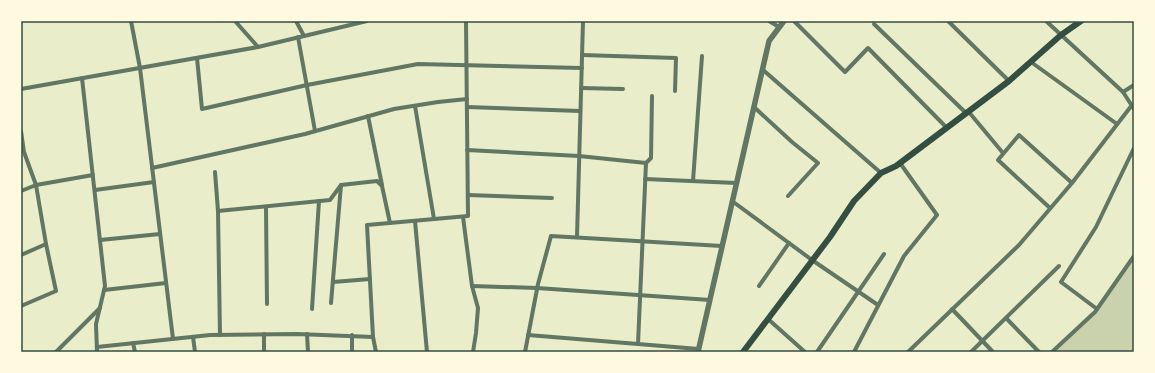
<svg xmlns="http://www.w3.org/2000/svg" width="1155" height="373" font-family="Manrope,sans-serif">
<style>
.green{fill:#cad2ad}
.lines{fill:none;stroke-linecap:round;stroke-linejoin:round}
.minor{stroke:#617663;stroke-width:4}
.tertiary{stroke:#617663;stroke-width:5.5}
.secondary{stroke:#344e41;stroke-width:6}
.neatline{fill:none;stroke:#344e41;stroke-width:1.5}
</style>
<rect width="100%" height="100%" fill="#e9edc9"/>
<path class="green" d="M1134,256V352H1052L1097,309Z"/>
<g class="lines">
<g class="minor">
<path d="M131,21L140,68L173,339"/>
<path d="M235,21L258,47"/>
<path d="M296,21L304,36"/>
<path d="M769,21L779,27"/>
<path d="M794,21L845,72L868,48L947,128"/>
<path d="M948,21L1009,81"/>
<path d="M1046,21L1123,92L1134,109"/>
<path d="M874,24L966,113"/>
<path d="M298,37L315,131"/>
<path d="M582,55L676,58L675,91"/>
<path d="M197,58L202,109L307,85L418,64L582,68"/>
<path d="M1031,62L1117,124"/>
<path d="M762,69L881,173"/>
<path d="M82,78L105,286L96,324L97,352"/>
<path d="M581,88L623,89"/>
<path d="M21,89L258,47L367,21"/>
<path d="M1123,92L1134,85"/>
<path d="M415,106L434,219"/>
<path d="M467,107L580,111"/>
<path d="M754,107L792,142L818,163L788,196"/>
<path d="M968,111L1003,153"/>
<path d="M368,116L382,185"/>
<path d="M21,131L24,152L36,185L46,244L56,291L21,306"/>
<path d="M467,150L579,156L646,163"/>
<path d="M152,168L305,134L394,109L438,102L467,99"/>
<path d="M215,172L218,211L220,335"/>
<path d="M645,179L736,183"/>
<path d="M693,181L702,56"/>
<path d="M95,190L154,182"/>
<path d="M21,191L36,185L93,175"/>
<path d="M468,195L552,198"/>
<path d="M732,201L812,260L878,305"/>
<path d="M266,207L267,304"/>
<path d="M1050,208L998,160L1019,135L1072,183"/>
<path d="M218,211L330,200L341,185L377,181L382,186L390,223"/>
<path d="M463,217L472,286L478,308L476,333L473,352"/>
<path d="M415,221L427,352"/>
<path d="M577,237L583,21"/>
<path d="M100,240L160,234"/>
<path d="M21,255L46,244"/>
<path d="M333,282L370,279"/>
<path d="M472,286L537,288L710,300"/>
<path d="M759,286L789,243"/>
<path d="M104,290L166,283"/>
<path d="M331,303L341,185"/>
<path d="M312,309L319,201"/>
<path d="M952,309L993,352"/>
<path d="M1097,309L1061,282L1096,227L1134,148"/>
<path d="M1006,318L1039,352"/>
<path d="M768,319L805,352"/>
<path d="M264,334V352"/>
<path d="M307,334L308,352"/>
<path d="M352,335V352"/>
<path d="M528,335L699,349"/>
<path d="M193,337L195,352"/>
<path d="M133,343L135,352"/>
<path d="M638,344L646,163L651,158L652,96"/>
<path d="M97,347L210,335L297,334L373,337"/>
<path d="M56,352L100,308"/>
<path d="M376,352L373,337L367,225L468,216L466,21"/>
<path d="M525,352L538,284L551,236L722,246"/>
<path d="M817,352L884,254"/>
<path d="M854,352L904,256L937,215L900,163"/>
<path d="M908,352L1019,245L1072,183L1132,105"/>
<path d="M971,352L1059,266"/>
<path d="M1052,352L1095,312L1134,256"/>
</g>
<path class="tertiary" d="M698,352L769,41L784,21"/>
<path class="secondary" d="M743,352L830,237L854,201L881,173L896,166L1009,81L1061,35L1081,21"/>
</g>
<rect width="1155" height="373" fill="none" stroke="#fefae0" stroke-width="44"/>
<rect x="22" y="22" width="1111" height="329" class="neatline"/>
</svg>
